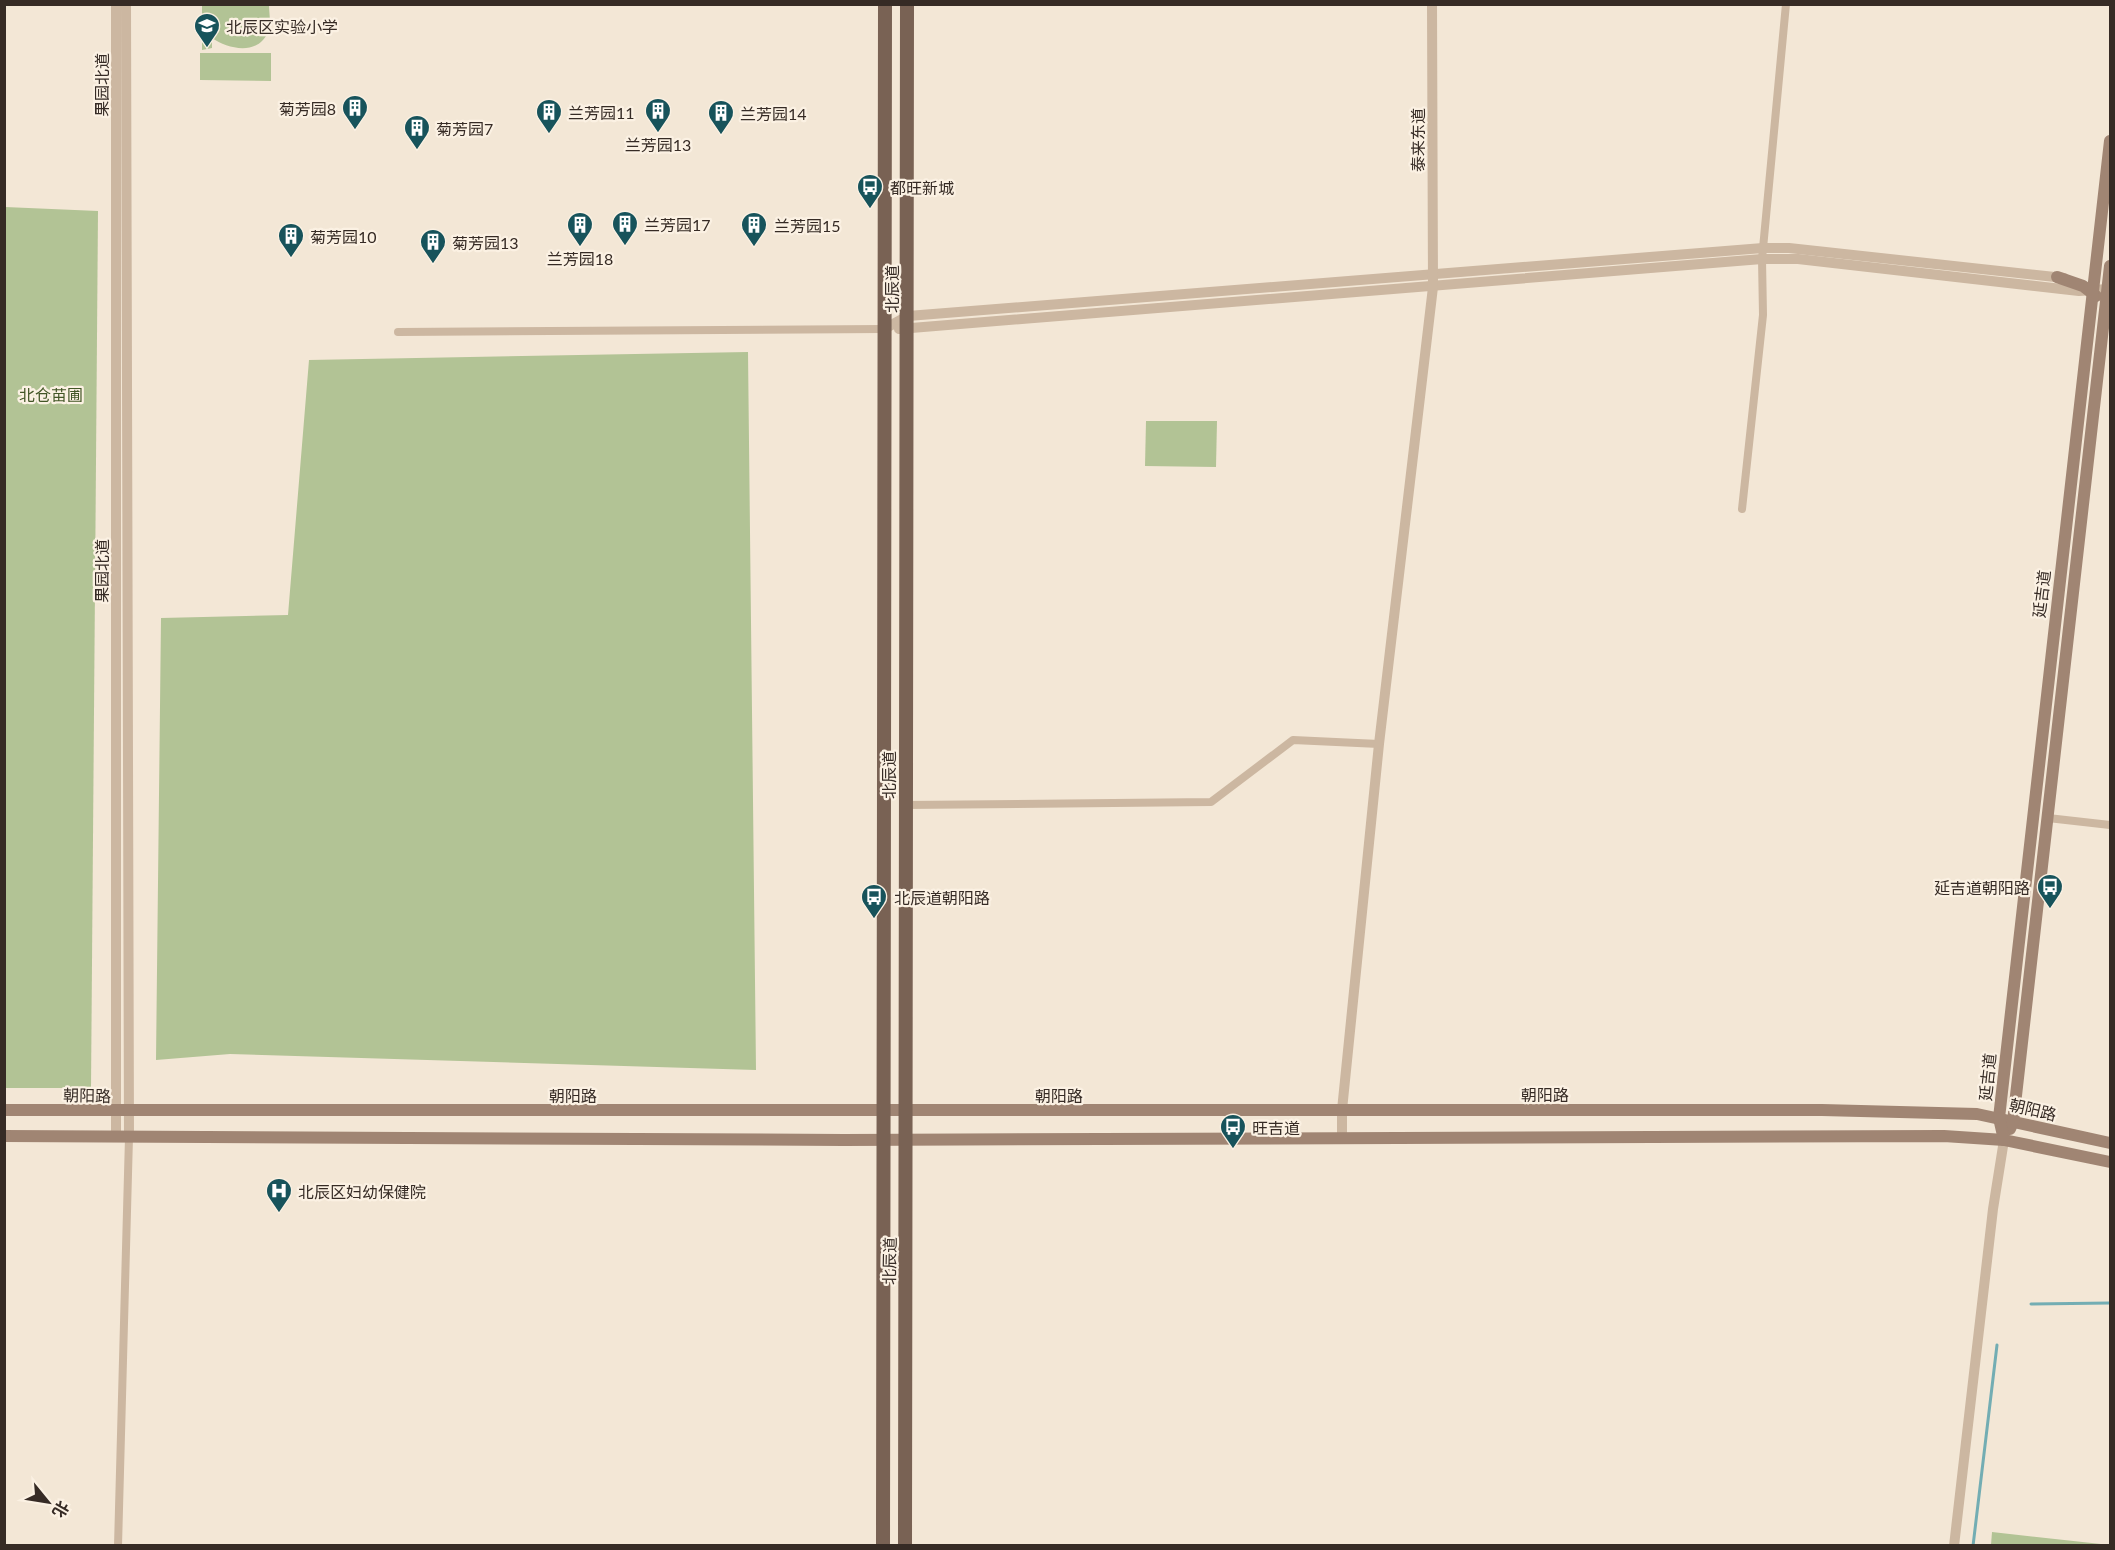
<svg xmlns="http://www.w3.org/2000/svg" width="2115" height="1550" font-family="Lato,'Noto Sans SC',sans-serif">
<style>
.green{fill:#b2c395}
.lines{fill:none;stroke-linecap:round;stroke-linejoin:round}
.stream{stroke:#73adb3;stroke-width:3}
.minor{stroke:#ccb7a1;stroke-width:8}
.tertiary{stroke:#ccb7a1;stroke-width:10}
.secondary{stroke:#a08573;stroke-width:12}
.primary{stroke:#796254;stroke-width:14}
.labels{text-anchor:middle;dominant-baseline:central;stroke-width:4.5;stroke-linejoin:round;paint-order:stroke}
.poi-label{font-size:16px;fill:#362b25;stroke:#fbf1e3;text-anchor:start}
.street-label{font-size:16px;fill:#362b25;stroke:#fbf1e3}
.park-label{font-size:16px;fill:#425626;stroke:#fbf1e3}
</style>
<rect width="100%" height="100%" fill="#f3e7d6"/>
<g class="green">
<path d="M202,5H269C269,12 271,22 269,29C261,56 229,50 212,38V48L202,50Z"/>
<path d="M200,53H271V81L200,80Z"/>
<path d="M5,207L98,211L91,1088H5Z"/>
<path d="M748,352L756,1070L230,1054L156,1060L161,618L288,615L309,360Z"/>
<path d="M1146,421H1217L1216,467L1145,466Z"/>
<path d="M1992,1532L2110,1545H1991Z"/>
</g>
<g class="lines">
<g class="stream">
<path d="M2031,1304L2110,1303"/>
<path d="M1973,1546L1997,1345"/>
</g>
<g class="minor">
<path d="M398,332L884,329"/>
<path d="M1742,509L1763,315L1762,259L1786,4"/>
<path d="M905,805L1211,802L1293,740L1379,744"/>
<path d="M2048,818L2110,825"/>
<path d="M118,1546L129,1137"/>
</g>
<g class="tertiary">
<path d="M116,4V1137"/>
<path d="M126,4L129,1137"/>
<path d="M884,329L908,316L1763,248H1789L2064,278"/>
<path d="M899,329L1762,259H1798L2079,291L2108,289"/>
<path d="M1342,1138V1110L1379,744L1433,287L1432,4"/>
<path d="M1954,1546L1993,1209L2004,1140"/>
</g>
<g class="secondary">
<path d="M2057,277L2083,286L2096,296"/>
<path d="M4,1110H1822L1977,1114L2110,1143"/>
<path d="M2010,1129L2013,1122L2110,266"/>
<path d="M4,1136L844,1140L1944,1136L2004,1140L2110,1162"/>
<path d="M2004,1140L1999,1118L2110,141"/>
</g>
<g class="primary">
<path d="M883,1546L885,4"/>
<path d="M905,1546L907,4"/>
</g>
</g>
<defs>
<symbol id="school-pin" viewBox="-11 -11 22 30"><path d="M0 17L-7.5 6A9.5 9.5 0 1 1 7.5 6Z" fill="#17535b" stroke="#fbf1e3"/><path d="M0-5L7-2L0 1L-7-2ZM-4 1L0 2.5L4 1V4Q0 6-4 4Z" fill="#fff"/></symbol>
<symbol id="building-pin" viewBox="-11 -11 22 30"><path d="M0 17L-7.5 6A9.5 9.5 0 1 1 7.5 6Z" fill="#17535b" stroke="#fbf1e3"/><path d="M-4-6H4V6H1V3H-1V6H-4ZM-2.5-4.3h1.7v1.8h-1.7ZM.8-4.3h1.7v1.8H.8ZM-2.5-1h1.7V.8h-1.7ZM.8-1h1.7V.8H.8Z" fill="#fff"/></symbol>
<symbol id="bus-pin" viewBox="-11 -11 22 30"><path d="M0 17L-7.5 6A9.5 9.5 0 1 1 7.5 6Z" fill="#17535b" stroke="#fbf1e3"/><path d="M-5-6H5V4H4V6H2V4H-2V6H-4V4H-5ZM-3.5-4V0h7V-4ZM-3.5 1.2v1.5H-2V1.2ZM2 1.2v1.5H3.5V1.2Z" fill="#fff"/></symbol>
<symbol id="hospital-pin" viewBox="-11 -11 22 30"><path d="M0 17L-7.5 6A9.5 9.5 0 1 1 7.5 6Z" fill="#17535b" stroke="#fbf1e3"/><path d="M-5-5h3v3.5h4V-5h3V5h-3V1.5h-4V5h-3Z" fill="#fff"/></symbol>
</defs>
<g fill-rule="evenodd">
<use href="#school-pin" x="192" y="11" width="30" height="40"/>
<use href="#building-pin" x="340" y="93" width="30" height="40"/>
<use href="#building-pin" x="643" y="96" width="30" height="40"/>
<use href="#building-pin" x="534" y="97" width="30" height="40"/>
<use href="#building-pin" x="706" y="98" width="30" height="40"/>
<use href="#building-pin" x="402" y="113" width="30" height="40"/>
<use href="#bus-pin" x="855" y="172" width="30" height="40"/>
<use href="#building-pin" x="610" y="209" width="30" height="40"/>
<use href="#building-pin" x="565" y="210" width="30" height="40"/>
<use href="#building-pin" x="739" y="210" width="30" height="40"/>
<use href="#building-pin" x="276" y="221" width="30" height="40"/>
<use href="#building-pin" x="418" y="227" width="30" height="40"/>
<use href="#bus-pin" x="2035" y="872" width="30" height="40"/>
<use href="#bus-pin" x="859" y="882" width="30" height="40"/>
<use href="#bus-pin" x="1218" y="1112" width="30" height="40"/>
<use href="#hospital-pin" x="264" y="1176" width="30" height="40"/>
</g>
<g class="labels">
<g class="poi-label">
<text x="226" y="26">北辰区实验小学</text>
<text x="336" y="108" text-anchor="end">菊芳园8</text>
<text x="568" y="112">兰芳园11</text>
<text x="740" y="113">兰芳园14</text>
<text x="436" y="128">菊芳园7</text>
<text x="658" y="144" text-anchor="middle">兰芳园13</text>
<text x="890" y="187">都旺新城</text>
<text x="644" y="224">兰芳园17</text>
<text x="774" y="225">兰芳园15</text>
<text x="310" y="236">菊芳园10</text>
<text x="452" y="242">菊芳园13</text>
<text x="580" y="258" text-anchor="middle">兰芳园18</text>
<text x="2030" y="887" text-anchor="end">延吉道朝阳路</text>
<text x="894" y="897">北辰道朝阳路</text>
<text x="1252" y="1127">旺吉道</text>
<text x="298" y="1191">北辰区妇幼保健院</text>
</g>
<g class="street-label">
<text transform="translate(101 85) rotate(-90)">果园北道</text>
<text transform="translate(1417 140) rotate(-90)">泰来东道</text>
<text transform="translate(891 289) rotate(-90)">北辰道</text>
<text transform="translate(101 571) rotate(-90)">果园北道</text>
<text transform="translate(2041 594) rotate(-83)">延吉道</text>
<text transform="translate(888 775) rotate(-90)">北辰道</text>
<text transform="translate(1987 1077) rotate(-84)">延吉道</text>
<text x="1545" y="1094">朝阳路</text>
<text transform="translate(87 1095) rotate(1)">朝阳路</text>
<text x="573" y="1095">朝阳路</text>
<text x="1059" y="1095">朝阳路</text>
<text transform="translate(2033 1109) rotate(13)">朝阳路</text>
<text transform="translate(889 1261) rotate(-89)">北辰道</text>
</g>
<g class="park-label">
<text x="51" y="394">北仓苗圃</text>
</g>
</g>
<rect width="2115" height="1550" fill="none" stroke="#362b25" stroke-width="12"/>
<g transform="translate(48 1502) rotate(120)" stroke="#fbf1e3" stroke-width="4.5" paint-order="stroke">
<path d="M0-4.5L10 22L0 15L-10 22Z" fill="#362b25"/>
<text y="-9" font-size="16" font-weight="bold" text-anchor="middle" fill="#362b25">北</text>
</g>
</svg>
